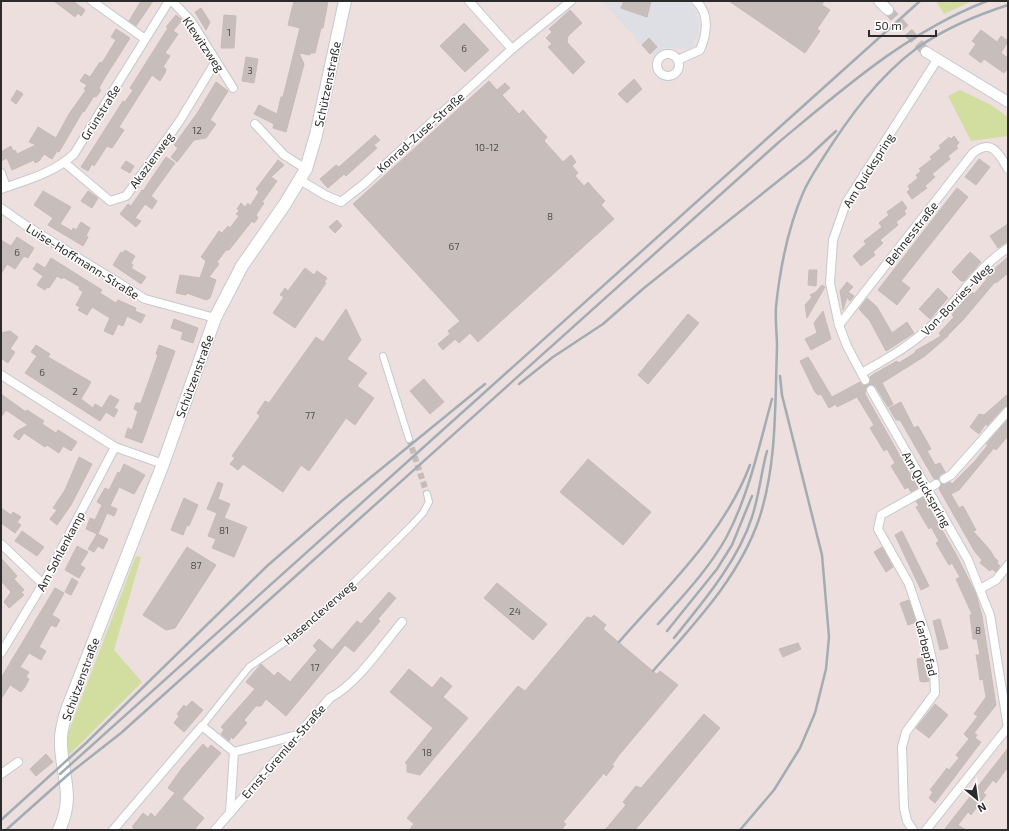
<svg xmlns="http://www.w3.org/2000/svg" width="1009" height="831" font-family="'Exo 2',sans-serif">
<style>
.industrial{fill:#dedfe5}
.green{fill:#d1de9f}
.building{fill:#c7bebc;stroke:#c7bab8}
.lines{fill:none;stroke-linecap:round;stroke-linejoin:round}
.pedestrian-tunnel{stroke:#c5bbba;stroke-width:6;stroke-dasharray:6 3;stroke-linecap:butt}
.tertiary-tunnel{stroke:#c5bbba;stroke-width:10;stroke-dasharray:10 5;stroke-linecap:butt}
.pedestrian-casing{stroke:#c2cbd0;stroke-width:8}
.minor-casing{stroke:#c2cbd0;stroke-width:10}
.tertiary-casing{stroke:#c2cbd0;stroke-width:12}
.secondary-casing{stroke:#c2cbd0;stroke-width:14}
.pedestrian{stroke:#fff;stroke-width:6}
.minor{stroke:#fff;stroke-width:8}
.tertiary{stroke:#fff;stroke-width:10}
.secondary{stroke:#fff;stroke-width:12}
.rail{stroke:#a1acb3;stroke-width:2.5}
.labels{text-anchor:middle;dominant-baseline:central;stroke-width:3;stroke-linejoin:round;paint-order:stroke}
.number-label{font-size:10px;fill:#52504f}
.street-label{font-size:12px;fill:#2b2b2b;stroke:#fff}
</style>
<rect width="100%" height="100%" fill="#ecdfde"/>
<path class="industrial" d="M602,1H687L695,10L699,22L698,34L693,44L695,46L689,49L665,48L655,54H650Z"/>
<g class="green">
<path d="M936,1H972L944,14Z"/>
<path d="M960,90L991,105L1008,117V136L971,141L948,96Z"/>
<path d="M136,556L141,557L114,650L142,682L67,757V736Z"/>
</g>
<g class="building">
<path d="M54,1H73L85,10L81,16L78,13L75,17Z"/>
<path d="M141,1H153L136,26L129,21Z"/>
<path d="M294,1H328L323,28H321L315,53H310V55L299,53L304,64L286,132L273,128L274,124L254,114L259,105L277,114L281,97H283L300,28L288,25Z"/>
<path d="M624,1H651L647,17L621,8Z"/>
<path d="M729,1H824L822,5L830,10L817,29L820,31L805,53Z"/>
<path d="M201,8L210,22L206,30L195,12Z"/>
<path d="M570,10L582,23L568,36L567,42L585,62L573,74L548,47L552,44L546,38L552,32L549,29Z"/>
<path d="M176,15L182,20L173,31L178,34L165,53L170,56L163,67L166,69L165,73L160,81L152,75L119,127L124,130L112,148L107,146L94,166L92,164L88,171L81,167L123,101L125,102L133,90L130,88L168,28L166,27Z"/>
<path d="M224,15L236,16L234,48H221Z"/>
<path d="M464,23L489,50L465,72L440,46Z"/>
<path d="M116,29L130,38L104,79L99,88L101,90L96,97L94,96L84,112L83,111L59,152L57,151L52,159L44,154L39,161L35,163L34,160L12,170L7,158L1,161V152L11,146L13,151L15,150L17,154L36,145L29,142L38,127L56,138L69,114L86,90L84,89L87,85L80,81L85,74L90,77L100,62L102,63L116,40L111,37Z"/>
<path d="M981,30L997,42L1001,36L1008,41L1001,53L1008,58V68L1004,73L984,59L981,63L969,54L976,44L972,41Z"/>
<path d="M649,38L657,47L650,54L642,45Z"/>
<path d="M246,57L258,59L254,83L242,81Z"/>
<path d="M634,79L642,89L627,103L618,94Z"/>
<path d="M489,81L497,90L505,83L510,88L502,95L519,114L523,110L529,117L547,137L544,141L563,162L571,155L576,162L572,166L578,173L575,176L584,186L588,182L593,188L605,201L601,205L614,219L478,342L470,333L459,343L455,339L443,350L438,344L450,334L448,331L460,321L353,204Z"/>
<path d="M216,82L228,91L210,120L216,124L206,138L194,140L177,162L171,157L178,148L174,145L198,112Z"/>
<path d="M17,90L23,94L16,104L11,100Z"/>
<path d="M375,135L380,140L374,145L377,148L346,176L344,174L328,188L320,179L336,165L339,167Z"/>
<path d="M954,136L959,143L956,146L958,148L948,156L950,159L932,174L935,177L925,186L927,188L912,199L907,192L910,189L908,186L918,178L916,175L921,171L919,169L932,159L930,157L941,148L939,146L949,137L951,139Z"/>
<path d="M166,157L175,163L151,196L157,201L152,209L145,204L135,218L141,221L136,227L120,214L124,209L127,211L124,209L128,204L131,206L142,190L143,191Z"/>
<path d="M979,159L990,167L976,185L965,177Z"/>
<path d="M278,160L284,165L271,177L277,181L262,202L264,203L256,215L258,218L254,223L252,221L229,250H226L217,262L219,264L209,277L216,280L210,298L206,300L187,293L186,295L176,293L180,275L200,278L206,261L201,257L219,231L222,233L228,226L230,228L239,216L236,214L239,211L237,209L241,203L245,207L248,203L250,206L259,192L256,189Z"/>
<path d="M126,161L134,166L130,173L121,168Z"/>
<path d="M957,188L968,197L901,281L910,288L897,305L878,290Z"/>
<path d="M43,191L71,207L60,224L72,231L73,228L76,230L81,222L90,228L86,236L88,237L83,246L48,225L53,218L34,205Z"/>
<path d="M88,191L98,198L92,208L81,201Z"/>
<path d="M902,201L907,208L904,211L906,214L896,222L898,225L880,240L883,243L873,252L875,255L861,266L853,256L866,244L864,241L882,227L879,223L889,215L887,212Z"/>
<path d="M337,220L342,226L335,233L329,227Z"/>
<path d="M1008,224V241L998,248L990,236Z"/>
<path d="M17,237L34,248L28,258L24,256L15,269L7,264L1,274V240L11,246Z"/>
<path d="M125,250L135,256L131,263L133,265L131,268L146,277L141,284L113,265L121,252L123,253Z"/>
<path d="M970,252L981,262L964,281H961L952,272Z"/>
<path d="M1008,257V273L996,283L995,282L963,320L948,335V336L925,356L882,383L893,404L888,407L876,387L871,385L866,388L865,394L918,488L911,492L908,487L905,489L891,466L895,463L887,449L884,451L870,428L874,425L857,397L837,407L836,404L829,408L821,394L818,395L815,392L800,361L808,357L832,397L860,382L862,385H867L870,381V377L874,374L897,361L899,363L916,352L915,351L941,336L939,333L954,317L952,315L954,312L969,295L972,292L974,294L981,286L987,279L985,277Z"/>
<path d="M51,258L102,290L100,293L116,303L118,300L136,308L135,311L145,315L141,323L127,316L123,326L118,324L113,335L104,331L110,318L92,307L87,315L78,310L80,307L76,305L83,292L79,289L80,287L63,277L62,279L57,276L49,288L47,287L45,290L37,285L43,276L33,269L37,263L45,268Z"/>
<path d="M305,268L314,275L317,271L327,278L324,282L326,283L295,328L273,313L284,297L280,295L285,288L288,291Z"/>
<path d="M809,270H817L816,286L808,285Z"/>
<path d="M847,282L853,287L848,292L854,296L850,301L847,297L843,310L840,291Z"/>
<path d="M822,285L825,287L807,318L805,305L812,297L810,295L816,292Z"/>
<path d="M938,288L948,298L930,319L919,309Z"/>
<path d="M867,298L877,307L892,333L907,322L914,333L886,351L870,321L859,309Z"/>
<path d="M346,309L361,340L347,359L367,373L357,386L374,398L355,425L346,418L309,471L301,465L283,492L243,464L238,470L230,464L235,458L232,456L260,416L257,413L265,401L269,403L316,337L323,342Z"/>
<path d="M823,311L831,339L811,350L805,339L817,333L814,323Z"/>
<path d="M688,314L699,323L648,384L638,375Z"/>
<path d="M174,319L198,328L193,343L181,339L183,332L171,328Z"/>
<path d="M10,331L18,337L10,349L15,352L8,363L1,358V333Z"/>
<path d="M36,345L50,354L48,357L91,382L81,399L93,408L95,404L102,408L110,395L119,400L114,408L118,410L114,417L106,412L100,421L25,373L37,356L31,352Z"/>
<path d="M159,345L175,351L142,443L125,437L128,428L132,430L138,411L134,409L136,403H141L158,355L156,354Z"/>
<path d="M424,379L444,402L430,414L410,391Z"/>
<path d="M1,394L26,412L27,410L44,421L42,424L56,433L58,430L77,442L71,451L63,446L59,453L47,445L45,447L24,433L19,440L13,436L17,431L28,425L6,410L1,417Z"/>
<path d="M1008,394V406L1004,407L987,426V422L979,434L970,427L979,414L984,415Z"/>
<path d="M901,402L914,428L918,426L931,449L927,451L935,465L940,463L945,472L939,476V479H934L900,420H896L889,408Z"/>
<path d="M1008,419V436L996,450L994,448L959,490L951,494L959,508L963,506L976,530L973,531L990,550L994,557L998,561L997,563L1000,566L996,572L992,569L990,571L980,563L982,560L975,552L939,489L941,484L950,482L952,484L975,461L987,446V443Z"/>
<path d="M79,457L92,464L71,505L57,525L50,519L57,510L53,508L65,490Z"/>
<path d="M588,459L651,512L623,545L560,492Z"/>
<path d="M124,464L145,475L134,494L119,487L110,506L117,509L114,516L107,513L98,534L108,539L103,549L98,546L94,552L88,549L97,534L86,529L90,518L95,520L102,505L97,502L105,488L109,490L118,472L120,473Z"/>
<path d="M218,482L223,484L218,499L230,504L224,518L247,527L234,557L212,548L216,539L208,536L217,513L207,509Z"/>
<path d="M923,497L957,556L976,594L982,616L996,705L974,733L977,735L975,738L981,742L935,803L929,798L933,792L930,790L947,768L949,770L959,758L956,755L969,739L964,734L978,716L974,714L986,697L983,679L980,680L978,667L976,655H980L977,639H973L970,615L972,614L956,579L960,577L952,563L949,565L936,543L939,541L931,527L929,529L916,507L919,506L916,501Z"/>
<path d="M184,498L198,505L189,526L187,525L183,535L171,530Z"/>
<path d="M1,508L11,515L13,512L21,517L17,522L21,525L15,533L1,523Z"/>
<path d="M22,531L44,547L37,556L15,541Z"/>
<path d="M902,531L929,586L921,590L895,535Z"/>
<path d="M77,546L88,552L80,565L85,568L79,578L65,570Z"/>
<path d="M187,547L216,565L175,628L166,630L143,615Z"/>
<path d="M882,547L893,567L886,572L874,552Z"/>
<path d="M1,558L17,576L14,579L24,590L21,592L24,595L9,608L4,602L11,592L1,581Z"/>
<path d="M72,578L78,582L71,595L65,592Z"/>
<path d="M497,583L547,624L533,640L484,598Z"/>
<path d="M55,588L64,593L52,615L60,620L56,627L51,625L39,647L46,651L41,660L29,653L20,667L29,672L26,677L29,679L25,687L21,692L10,685L1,699V678Z"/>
<path d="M389,592L396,598L378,619L380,621L371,632L354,652L345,645L286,716L266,699L261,706H256L244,720L247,723L233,739L231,737L229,741L221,734L224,730L221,727L255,689L246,682L261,664L274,676L278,672L290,682L317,650L313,646L319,639L332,650L357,621L361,624Z"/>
<path d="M909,600L916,622L908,625L900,603Z"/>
<path d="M594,615L606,625L603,629L655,673L657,674L660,671L678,685L619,755L612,765L614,766L606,776L604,773L563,822L566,824L561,830H409L414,824L407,818L518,686L525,691L587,617L591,618Z"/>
<path d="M940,619L948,648L940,650L933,621Z"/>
<path d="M798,643L801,649L783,657L779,649Z"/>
<path d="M926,657L929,681L924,682L920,681L917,659Z"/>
<path d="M409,669L432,688L441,677L452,686L443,697L468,718L420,775L407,772V764L405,763L433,728L390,692Z"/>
<path d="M192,701L203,710L184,732L174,723L179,716L177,714L184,705L186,707Z"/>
<path d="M935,704L948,715L929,738L916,728Z"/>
<path d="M704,714L720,728L635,830H605L626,805L623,802L636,786L641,788Z"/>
<path d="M203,744L208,749L211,745L221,753L182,799L204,818L194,830H136L132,827L143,813L148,817L151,813L155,817L175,793L168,788L182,768Z"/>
<path d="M1008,748V767L996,783L993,780L983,793L986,795L971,815L968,812L958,825L966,830H944Z"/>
<path d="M46,754L53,762L36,776L30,769Z"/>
</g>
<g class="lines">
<path class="pedestrian-tunnel" d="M409,439L427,494"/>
<path class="tertiary-tunnel" d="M888,10L926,52"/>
<defs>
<g id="pedestrian">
<path d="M383,356L409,439"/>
<path d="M202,726L249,667L298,633L338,598L410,527L423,513L429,502L427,494"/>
</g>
<g id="minor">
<path d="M92,1L145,39"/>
<path d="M172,1L191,21L233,88"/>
<path d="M469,1L512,49L571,1"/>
<circle cx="668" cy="65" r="11"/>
<path d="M678,60L700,50C707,34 710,14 696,1"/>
<path d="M255,124L284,155L306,169"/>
<path d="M65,163L110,201L126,196L179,122L216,61"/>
<path d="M1,173L6,187"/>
<path d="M300,180L325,195L341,202L364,184L512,49"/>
<path d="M1,189C27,180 54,173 74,154L169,1"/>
<path d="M1,208L25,225L145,299L215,318"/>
<path d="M839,325L973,153C992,138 999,154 1008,169"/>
<path d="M862,373C886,359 910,346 930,327C958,302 976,268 1008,248"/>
<path d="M1,375L115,447L163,464"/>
<path d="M865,380L847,346L839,325L830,283L833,240L846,203L937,60"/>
<path d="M871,390L968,560L990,615L1008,728"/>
<path d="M944,479L951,475L1008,411"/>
<path d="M1,544L43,584"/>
<path d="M980,589L996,580L1008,565"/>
<path d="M1,653L43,584L115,447"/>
<path d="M234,752L297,735"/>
<path d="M1,774L18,762"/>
<path d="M113,830L202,726L234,752L230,813"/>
<path d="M215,830L330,698C358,683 381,647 402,622"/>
<path d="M913,830L907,821L904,808L902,747L906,732L935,693L934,669L927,638L909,584L878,529L881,515L936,484"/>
<path d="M926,830L1008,727"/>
</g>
<g id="tertiary">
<path d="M879,1L888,10"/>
<path d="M926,52L1008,102"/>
</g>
<path id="secondary" d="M59,830C75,796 62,778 61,744C60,732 64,719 68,707L163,464L215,318L242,266L285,204L306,169L316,135L345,1"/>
</defs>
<use href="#pedestrian" class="pedestrian-casing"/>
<use href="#minor" class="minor-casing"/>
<use href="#tertiary" class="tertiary-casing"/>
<use href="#secondary" class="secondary-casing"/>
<use href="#pedestrian" class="pedestrian"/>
<use href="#minor" class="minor"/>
<use href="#tertiary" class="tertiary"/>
<use href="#secondary" class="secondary"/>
<g class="rail">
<path d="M519,384L553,357L603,324L644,288L807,158L836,131"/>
<path d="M658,624C682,597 708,570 726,538C749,495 759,446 772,399"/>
<path d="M667,631L717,569L732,545L752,496"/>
<path d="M674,638C703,602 738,561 752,517C759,496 761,473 767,451"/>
<path d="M619,642C667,587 724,534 750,465"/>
<path d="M653,671C693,625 739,578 759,519C777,465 775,404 777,347C777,334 775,320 776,307C780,268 788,228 803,193C808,181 816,169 823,158C849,117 878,77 917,48C944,29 977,15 1008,5"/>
<path d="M60,774L920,1"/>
<path d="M1,820L86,743L267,566L343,500L485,384"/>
<path d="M6,830L70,773L121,733L779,142C844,88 907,32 987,1"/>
<path d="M740,830L774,790L800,748L815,713L826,669L829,637L822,555L782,395L780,376"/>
</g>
</g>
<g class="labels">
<g class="number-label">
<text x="229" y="32">1</text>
<text x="464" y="48">6</text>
<text x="250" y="70">3</text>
<text x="197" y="130">12</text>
<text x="487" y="147">10-12</text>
<text x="550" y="216">8</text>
<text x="454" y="246">67</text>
<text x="17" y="252">6</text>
<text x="42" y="372">6</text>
<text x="75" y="391">2</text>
<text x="310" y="415">77</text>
<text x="224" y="530">81</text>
<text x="196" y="565">87</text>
<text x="515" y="611">24</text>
<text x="978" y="630">8</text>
<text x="315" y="667">17</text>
<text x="427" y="752">18</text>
</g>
<g class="street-label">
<text transform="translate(204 44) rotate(56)">Klewitzweg</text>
<text transform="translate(327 84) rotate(-78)">Schützenstraße</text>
<text transform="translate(100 112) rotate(-58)">Grünstraße</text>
<text transform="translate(420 132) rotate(-42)">Konrad-Zuse-Straße</text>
<text transform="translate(151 160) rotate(-54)">Akazienweg</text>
<text transform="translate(868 170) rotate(-58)">Am Quickspring</text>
<text transform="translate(911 233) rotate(-52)">Behnesstraße</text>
<text transform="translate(83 261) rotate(32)">Luise-Hoffmann-Straße</text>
<text transform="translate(956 299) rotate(-46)">Von-Borries-Weg</text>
<text transform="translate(194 376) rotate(-70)">Schützenstraße</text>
<text transform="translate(927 489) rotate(60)">Am Quickspring</text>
<text transform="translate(60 551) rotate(-62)">Am Sohlenkamp</text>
<text transform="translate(319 612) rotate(-41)">Hasencleverweg</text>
<text transform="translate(927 648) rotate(76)">Garbepfad</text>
<text transform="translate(80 679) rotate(-70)">Schützenstraße</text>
<text transform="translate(283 751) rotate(-49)">Ernst-Gremler-Straße</text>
</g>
</g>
<rect width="1009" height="831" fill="none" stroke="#2b2b2b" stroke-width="4"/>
<g transform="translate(977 799) rotate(151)" stroke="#ffffff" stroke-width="3" paint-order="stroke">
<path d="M0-3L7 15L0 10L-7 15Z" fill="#2b2b2b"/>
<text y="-6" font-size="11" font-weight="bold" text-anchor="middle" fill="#2b2b2b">N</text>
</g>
<path d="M869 30v6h67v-6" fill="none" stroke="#2b2b2b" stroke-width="2"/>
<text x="875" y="30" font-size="12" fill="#2b2b2b" stroke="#ffffff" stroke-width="3" paint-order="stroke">50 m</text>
</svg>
